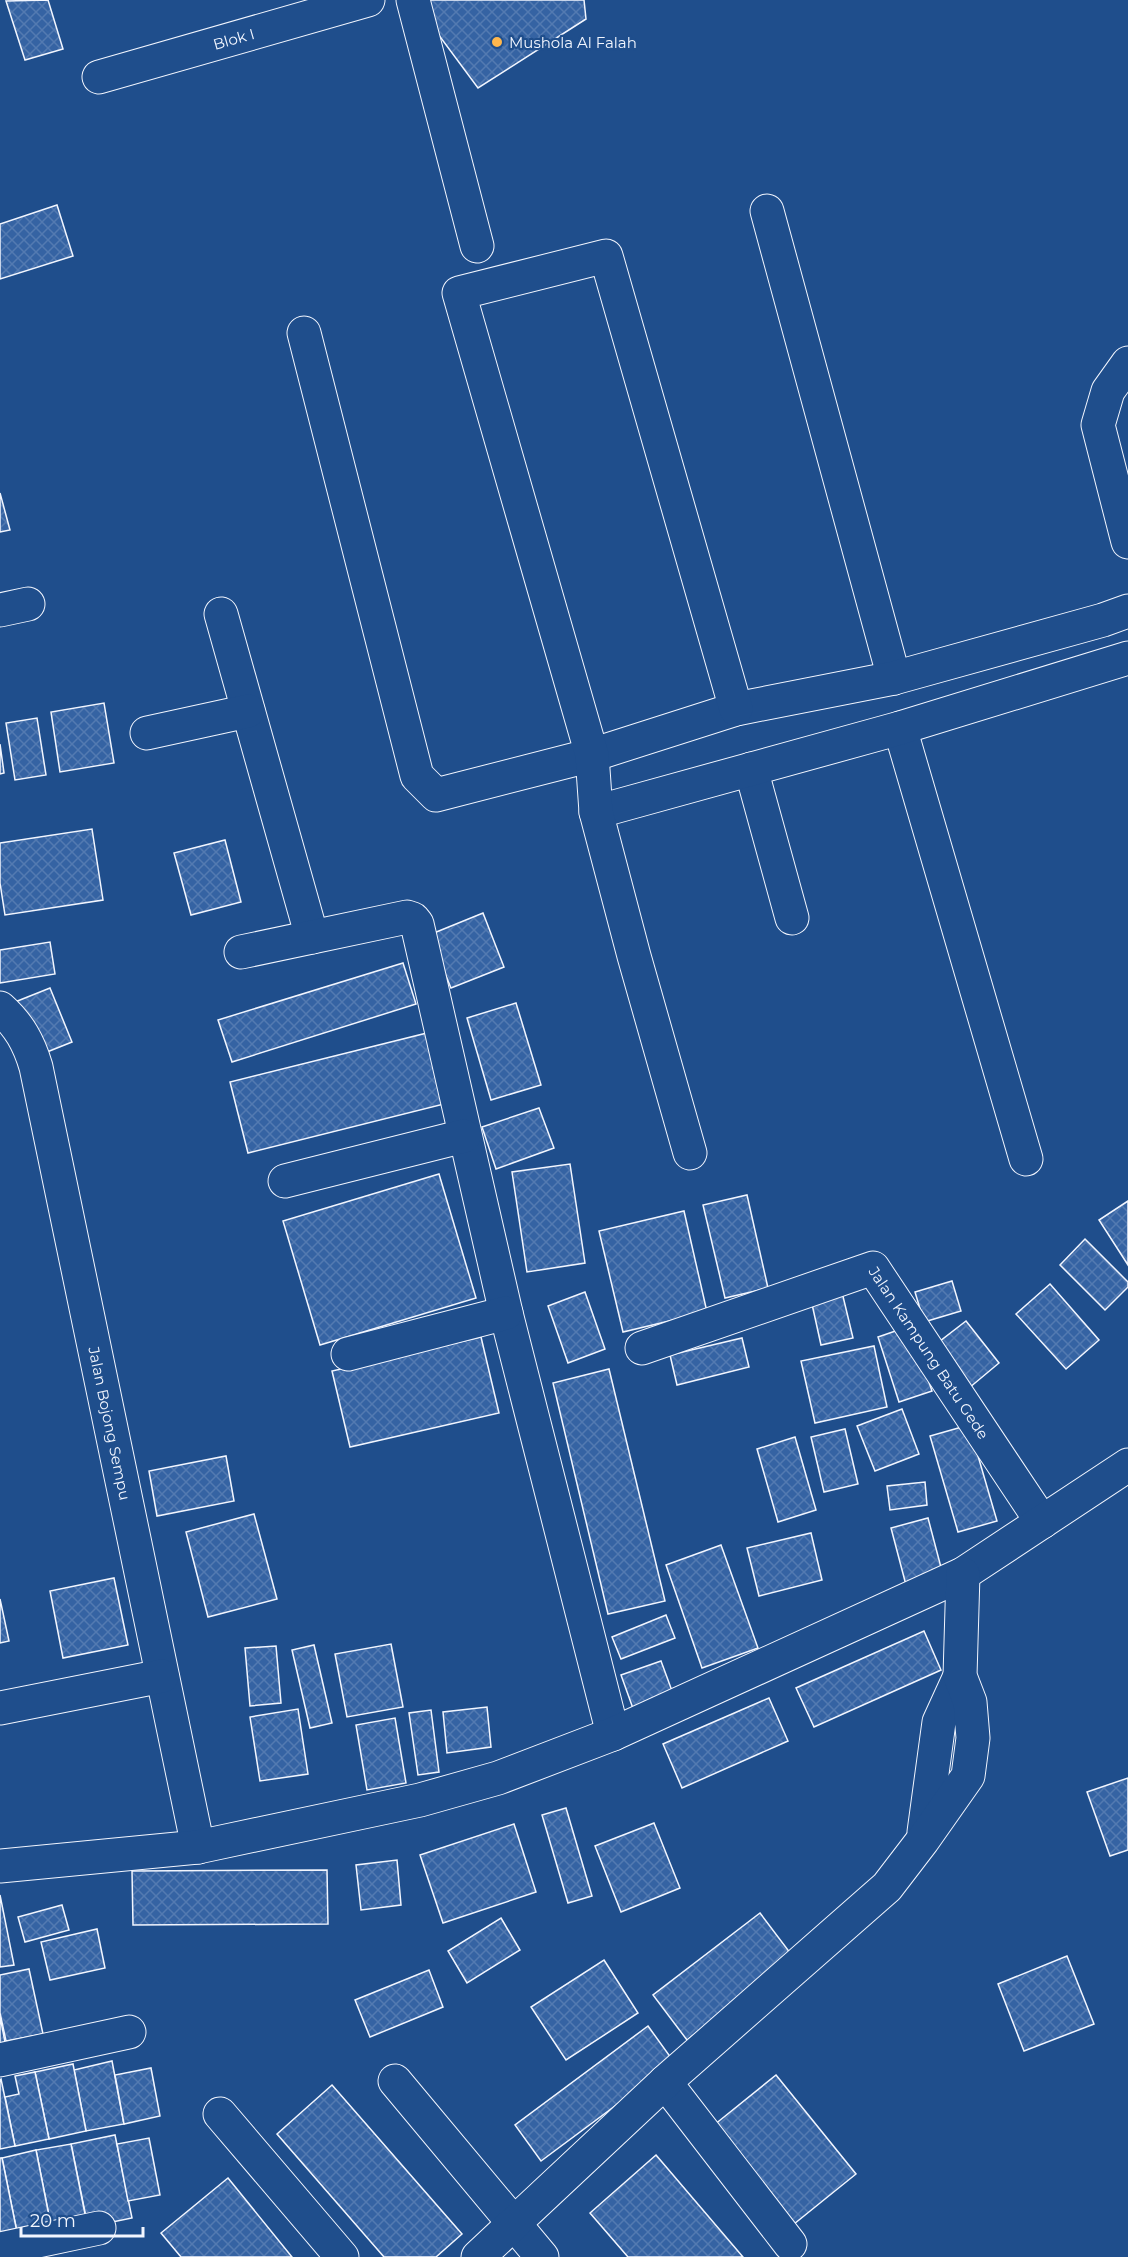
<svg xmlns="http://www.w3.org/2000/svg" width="1128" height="2257" font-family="Montserrat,sans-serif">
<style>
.building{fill:url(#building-cross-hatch);stroke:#f2f6ff;stroke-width:1.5}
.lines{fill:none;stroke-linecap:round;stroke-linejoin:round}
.street-casing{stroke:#f2f6ff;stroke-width:35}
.street{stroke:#1f4e8c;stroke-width:33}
.poi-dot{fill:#ffb74d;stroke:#1f4e8c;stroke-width:2}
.labels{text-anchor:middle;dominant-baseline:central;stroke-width:4.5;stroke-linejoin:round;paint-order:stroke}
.street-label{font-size:15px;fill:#f2f6ff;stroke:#1f4e8c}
.poi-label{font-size:15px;fill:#f2f6ff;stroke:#1f4e8c;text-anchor:start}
</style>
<defs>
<pattern id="building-cross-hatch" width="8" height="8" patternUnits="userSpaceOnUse" patternTransform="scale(1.5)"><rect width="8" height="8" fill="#3563a3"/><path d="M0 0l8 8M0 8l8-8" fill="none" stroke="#537ab1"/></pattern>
</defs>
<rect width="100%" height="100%" fill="#1f4e8c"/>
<g class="building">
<path d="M48,0L63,49L25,60L6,1Z"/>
<path d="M427,0H584L586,19L478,88L435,30Z"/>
<path d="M57,205L73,256L0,279V224Z"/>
<path d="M0,493L10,530L0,532Z"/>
<path d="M104,703L114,763L60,772L51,712Z"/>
<path d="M37,718L46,775L15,780L6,723Z"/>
<path d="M0,744L4,773L0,774Z"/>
<path d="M92,829L103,900L5,915L0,883V843Z"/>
<path d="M225,840L241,902L191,915L174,853Z"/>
<path d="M483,913L504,967L451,988L429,935Z"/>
<path d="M50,942L55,974L0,983V950Z"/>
<path d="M403,963L416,1004L232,1062L218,1020Z"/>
<path d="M50,988L72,1042L37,1056L15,1002Z"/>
<path d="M516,1003L541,1085L491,1100L467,1018Z"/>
<path d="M427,1033L444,1104L248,1153L230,1082Z"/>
<path d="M539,1108L554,1148L496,1169L482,1127Z"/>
<path d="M570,1164L585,1263L527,1272L512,1172Z"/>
<path d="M439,1174L476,1298L320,1345L283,1221Z"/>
<path d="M747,1195L768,1288L725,1298L703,1205Z"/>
<path d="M1128,1201V1265L1099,1220Z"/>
<path d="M684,1211L707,1312L623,1332L599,1231Z"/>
<path d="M1085,1239L1128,1282V1287L1105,1310L1060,1265Z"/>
<path d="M952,1281L961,1311L924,1322L915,1292Z"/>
<path d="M1050,1284L1099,1340L1066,1369L1016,1314Z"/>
<path d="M841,1288L853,1338L821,1345L810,1295Z"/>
<path d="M585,1292L605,1349L568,1363L548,1306Z"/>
<path d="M966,1321L999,1363L969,1388L935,1345Z"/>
<path d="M910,1326L932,1391L899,1402L878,1337Z"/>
<path d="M481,1337L499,1413L350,1447L332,1371Z"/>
<path d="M742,1338L749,1367L677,1385L670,1355Z"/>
<path d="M874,1346L887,1407L815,1423L801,1361Z"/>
<path d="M609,1369L665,1601L608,1614L553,1383Z"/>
<path d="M902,1409L919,1454L875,1471L857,1426Z"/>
<path d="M969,1425L997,1521L958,1532L930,1436Z"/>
<path d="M845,1429L858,1484L824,1492L811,1437Z"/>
<path d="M795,1437L816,1510L778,1522L757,1449Z"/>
<path d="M226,1456L234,1501L157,1516L149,1471Z"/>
<path d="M925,1482L927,1505L890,1510L887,1486Z"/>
<path d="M254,1514L277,1599L208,1617L186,1532Z"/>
<path d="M928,1518L943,1575L906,1585L891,1528Z"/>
<path d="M811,1533L822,1580L759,1596L747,1548Z"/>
<path d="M721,1545L758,1648L702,1668L666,1565Z"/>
<path d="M114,1578L128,1645L63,1658L50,1591Z"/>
<path d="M0,1599L9,1641L0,1643Z"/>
<path d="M666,1615L675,1638L621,1659L612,1637Z"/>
<path d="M924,1631L941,1670L814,1727L796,1688Z"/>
<path d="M391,1644L403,1707L347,1717L335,1654Z"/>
<path d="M314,1645L332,1723L310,1728L292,1650Z"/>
<path d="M276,1646L281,1703L250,1706L245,1648Z"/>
<path d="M661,1661L675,1699L635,1714L621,1675Z"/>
<path d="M769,1698L788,1741L682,1788L663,1744Z"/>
<path d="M487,1707L491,1747L447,1753L443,1712Z"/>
<path d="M298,1709L308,1774L260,1781L250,1717Z"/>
<path d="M431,1710L439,1772L418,1775L409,1713Z"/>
<path d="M395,1718L406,1783L367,1790L356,1725Z"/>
<path d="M1128,1778V1850L1110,1856L1087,1792Z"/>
<path d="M566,1808L592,1896L568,1903L542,1815Z"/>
<path d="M654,1823L680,1888L621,1912L595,1846Z"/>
<path d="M514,1824L536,1892L443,1923L420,1855Z"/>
<path d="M397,1860L401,1905L361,1910L356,1865Z"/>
<path d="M327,1870L328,1924L133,1925L132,1871Z"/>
<path d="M0,1895L14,1965L0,1967Z"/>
<path d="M62,1905L69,1930L25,1942L18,1917Z"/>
<path d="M760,1913L794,1958L687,2040L653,1995Z"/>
<path d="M501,1918L520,1950L467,1983L448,1951Z"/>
<path d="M97,1929L105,1968L50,1980L41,1942Z"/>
<path d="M1067,1956L1094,2024L1024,2051L998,1984Z"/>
<path d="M604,1960L638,2013L566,2060L531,2007Z"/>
<path d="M29,1969L43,2034L6,2041L0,2013V1975Z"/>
<path d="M429,1970L443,2007L370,2037L355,2000Z"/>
<path d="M0,2016L5,2042L0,2043Z"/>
<path d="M648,2026L674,2062L541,2161L515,2125Z"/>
<path d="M112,2061L124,2124L86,2131L74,2070Z"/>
<path d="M73,2064L86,2131L49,2139L35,2072Z"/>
<path d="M151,2068L160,2116L124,2124L115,2075Z"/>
<path d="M35,2072L49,2139L15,2146L5,2097L19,2094L15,2076Z"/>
<path d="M776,2075L856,2174L794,2224L714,2125Z"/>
<path d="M1,2079L15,2146L0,2149V2080Z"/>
<path d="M332,2085L462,2234L436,2257H384L277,2134Z"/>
<path d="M115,2135L132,2218L88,2227L71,2144Z"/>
<path d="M149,2138L160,2195L128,2201L117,2144Z"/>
<path d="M71,2144L86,2219L51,2226L36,2150Z"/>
<path d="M36,2150L51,2226L17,2232L2,2158Z"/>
<path d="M656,2155L743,2257H628L590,2213Z"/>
<path d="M0,2158H2L17,2232L0,2236Z"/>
<path d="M228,2178L292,2257H181L161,2233Z"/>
</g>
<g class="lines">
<defs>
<g id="street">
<path d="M413,0L477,246"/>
<path id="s1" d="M99,77L368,0"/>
<path d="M767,211L894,678"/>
<path d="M304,333L417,776L436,795L592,755L736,709L894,678L1103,620L1128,611"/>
<path d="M1128,363L1108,391L1098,425L1128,542"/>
<path d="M0,610L28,604"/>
<path d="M221,614L312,937"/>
<path d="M900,728L1026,1159"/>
<path d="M147,733L248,711"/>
<path d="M751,769L792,918"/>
<path d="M596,812L900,728L1128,658"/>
<path d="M241,952L407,917L413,919L417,924L506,1313L613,1734"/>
<path id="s2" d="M0,1008C19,1025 29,1043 36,1067L198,1847"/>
<path d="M690,1153L634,956L596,812L592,755L459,293L606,256L736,709"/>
<path d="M285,1181L464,1136"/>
<path id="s3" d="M642,1348L873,1268L1042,1522"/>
<path d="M348,1354L506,1313"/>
<path d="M0,1708L162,1676"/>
<path d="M924,1832L939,1722L960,1676"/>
<path d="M0,1866L198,1847L420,1800L498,1778L613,1734L963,1574L1128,1465"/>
<path d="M0,2060L129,2032"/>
<path d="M395,2081L542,2257"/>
<path d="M665,2082L790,2244"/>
<path d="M220,2114L342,2257"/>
<path d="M0,2249L99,2228"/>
<path d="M478,2257L665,2082L887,1887L923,1840L968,1776L973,1738L970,1702L960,1676L963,1574"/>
</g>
</defs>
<use href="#street" class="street-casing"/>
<use href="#street" class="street"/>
</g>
<circle class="poi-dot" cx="497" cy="42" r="6"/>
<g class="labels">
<g class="street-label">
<text stroke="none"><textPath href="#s1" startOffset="140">Blok I</textPath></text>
<text stroke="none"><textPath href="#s3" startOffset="346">Jalan Kampung Batu Gede</textPath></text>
<text stroke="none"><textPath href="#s2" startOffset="434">Jalan Bojong Sempu</textPath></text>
</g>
<g class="poi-label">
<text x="509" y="42">Mushola Al Falah</text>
</g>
</g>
<path d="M21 2227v9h122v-9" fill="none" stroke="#f2f6ff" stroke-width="3"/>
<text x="30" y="2227" font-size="18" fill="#f2f6ff" stroke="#1f4e8c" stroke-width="4.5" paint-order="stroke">20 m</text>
</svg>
